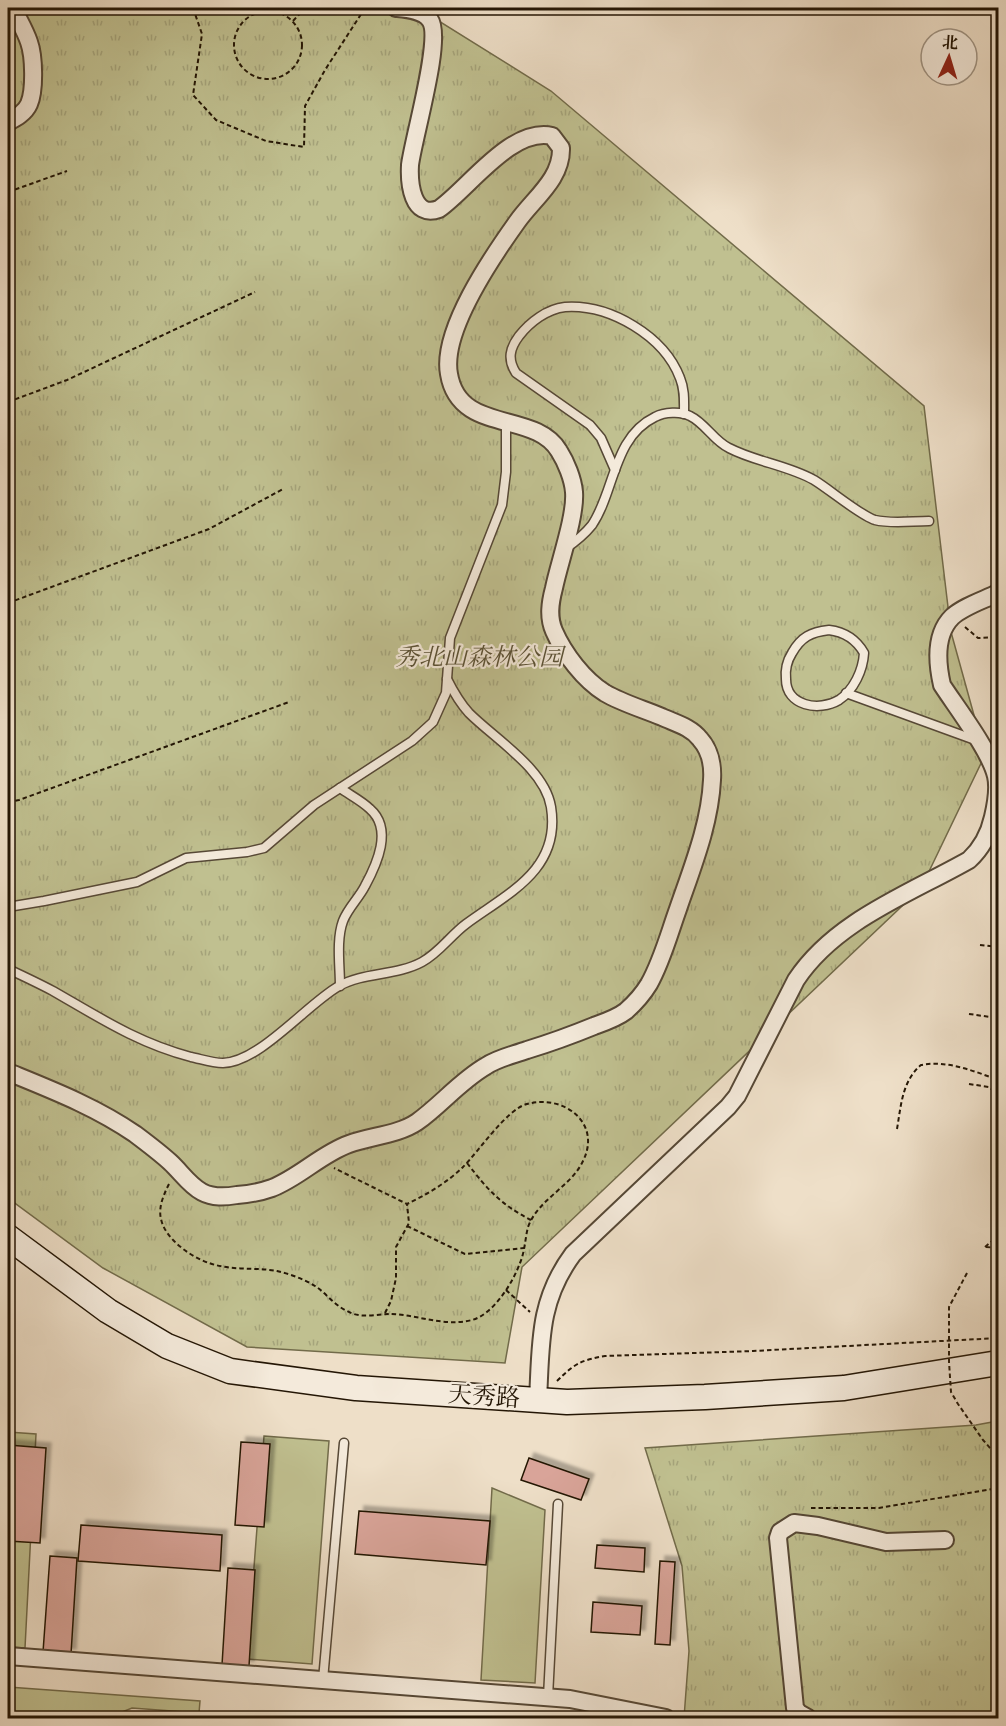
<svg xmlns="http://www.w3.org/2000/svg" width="1006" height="1726" font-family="'IM FELL Great Primer','Noto Serif SC',serif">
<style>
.green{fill:#c0c090;stroke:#726b4a;stroke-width:1.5}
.park{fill:url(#park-tufts);stroke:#726b4a;stroke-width:1.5}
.building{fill:#d9a499;stroke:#241605;stroke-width:1.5;filter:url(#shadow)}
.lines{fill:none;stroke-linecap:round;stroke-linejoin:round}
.lane-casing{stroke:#564836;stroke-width:11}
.street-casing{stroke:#564836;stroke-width:20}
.secondary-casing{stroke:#241605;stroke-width:27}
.path{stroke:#241605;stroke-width:2;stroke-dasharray:4.5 3;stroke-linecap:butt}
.lane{stroke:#f4eadb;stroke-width:8}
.street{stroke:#f4eadb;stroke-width:16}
.secondary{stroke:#f4eadb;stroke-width:24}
.path-bridge{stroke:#241605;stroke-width:2;stroke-dasharray:4.5 3;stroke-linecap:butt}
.labels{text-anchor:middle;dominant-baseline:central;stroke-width:4.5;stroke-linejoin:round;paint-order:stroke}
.park-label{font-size:24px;font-style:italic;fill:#5b5236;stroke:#f4eadb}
.street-label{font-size:24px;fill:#241605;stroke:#f4eadb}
</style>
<defs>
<pattern id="park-tufts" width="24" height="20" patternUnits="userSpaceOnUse" patternTransform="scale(1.5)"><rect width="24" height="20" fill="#c0c090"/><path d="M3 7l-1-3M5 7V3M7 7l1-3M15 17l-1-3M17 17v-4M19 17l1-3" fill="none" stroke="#a5a47b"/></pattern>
<filter id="shadow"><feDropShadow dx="5" dy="-5" stdDeviation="1.5" flood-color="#0004"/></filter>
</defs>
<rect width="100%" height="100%" fill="#eedfc8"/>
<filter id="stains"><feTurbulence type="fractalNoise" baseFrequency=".00333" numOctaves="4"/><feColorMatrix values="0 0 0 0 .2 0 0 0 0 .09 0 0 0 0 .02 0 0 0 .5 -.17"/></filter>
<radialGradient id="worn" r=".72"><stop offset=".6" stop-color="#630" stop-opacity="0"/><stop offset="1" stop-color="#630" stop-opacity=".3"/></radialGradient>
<g class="green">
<path d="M8,1432L36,1434L25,1648L8,1647Z"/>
<path d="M264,1436L329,1441L312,1664L247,1659Z"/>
<path d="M492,1488L545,1510L535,1683L481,1680Z"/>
<path d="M8,1687L200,1701L199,1713L132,1708L107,1718H8Z"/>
</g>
<g class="park">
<path d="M8,8H418L551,91L924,406L951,632L985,755L921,888L522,1267L505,1363L247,1347L103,1268L8,1198Z"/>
<path d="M998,1421V1718H684L689,1651L682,1566L645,1448L976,1425Z"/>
</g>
<g class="building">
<path d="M241,1442L270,1444L264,1527L235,1525Z"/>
<path d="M8,1445L46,1448L40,1543L8,1541Z"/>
<path d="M529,1458L589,1479L581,1500L521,1480Z"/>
<path d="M359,1511L490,1521L486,1565L355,1554Z"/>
<path d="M81,1525L222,1535L220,1571L78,1561Z"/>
<path d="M597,1545L645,1548L644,1572L595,1568Z"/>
<path d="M50,1556L77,1558L71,1654L43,1652Z"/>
<path d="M660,1561L675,1562L670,1645L655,1644Z"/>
<path d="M228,1568L255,1570L249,1666L222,1665Z"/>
<path d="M593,1602L642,1606L640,1635L591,1632Z"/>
</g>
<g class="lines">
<defs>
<g id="lane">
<path d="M615,470L601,438L590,425L516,373C507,359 510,348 519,336C530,322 547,309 565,307C610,304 664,336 680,378C685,390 684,402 684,414"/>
<path d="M565,549C575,542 584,535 592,525C615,491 613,437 655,417C664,412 681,411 690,416C705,423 714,441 729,448C756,462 787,465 814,480C829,489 861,516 875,520C891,524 912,521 929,521"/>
<path d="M829,630C845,632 856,639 864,653C863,670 854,690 839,700C819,712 786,706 786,679C785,670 787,661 792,653C801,637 811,632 829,630Z"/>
<path d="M846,693L978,741"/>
<path d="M340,788C350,795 362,801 370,809C393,829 377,864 365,886C359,898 348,908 343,921C336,940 340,966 340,986"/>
<path d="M8,907L44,901L137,882L186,858L247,852L264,848L314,805L412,741L433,722L446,693L450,638L502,505L506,472V423"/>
<path d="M8,969C23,976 38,983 53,991C100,1018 138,1043 191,1057C201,1059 212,1063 223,1063C260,1062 307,1004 339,986C364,972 396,976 422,962C439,953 451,935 466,924C508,893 561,870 551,807C545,769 495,739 469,713C459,702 453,691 447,679"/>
<path d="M323,1680L344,1443"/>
<path d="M548,1697L558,1504"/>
</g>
<g id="street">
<path d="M8,122C16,118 25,113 29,104C35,90 34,56 29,42C25,30 18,19 13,8"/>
<path d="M8,1072C52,1090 96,1107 135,1134C147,1143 159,1152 170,1162C181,1172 189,1185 202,1192C213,1198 225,1197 237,1195C249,1194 261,1192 272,1188C300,1177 321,1154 349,1144C370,1136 398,1135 417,1122C441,1105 460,1081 486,1066C498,1058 513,1055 527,1050C550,1043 572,1035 594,1026C605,1022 617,1018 626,1011C635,1003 643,994 649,984C662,961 669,934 678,909C692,868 710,824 712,780C713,766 710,750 700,739C691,727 675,723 662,717C643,709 622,703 605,693C584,680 564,654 554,631C548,617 550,603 554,588C559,563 576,516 574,492C573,479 566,462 559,451C535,410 459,435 449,374C441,331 492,257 517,222C533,199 562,179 561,148L552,136C511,127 469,188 439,209C412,219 409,183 410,165C413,139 443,38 430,20C423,10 407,9 396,8"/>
<path d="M538,1400C541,1344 538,1301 573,1254L728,1107L737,1096L796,980C835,921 909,894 969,860C982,848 989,835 993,817C996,804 999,789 996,776C990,751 957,708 942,685C937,663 935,634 952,617C964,606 984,600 998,593"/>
<path d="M8,1656L570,1699L666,1718"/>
<path d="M808,1718L799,1713L795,1708L778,1538L780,1532L794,1523L818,1526L886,1542L945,1540"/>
</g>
<path id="secondary" d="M8,1237L108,1311L167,1346L230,1371L356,1388L567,1402L705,1397L844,1388L998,1363"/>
</defs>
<use href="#lane" class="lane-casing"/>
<use href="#street" class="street-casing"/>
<use href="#secondary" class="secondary-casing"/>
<g class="path">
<path d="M193,8L202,34L193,95L216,120L266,141L304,147L305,106L325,70L365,8"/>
<circle cx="268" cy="45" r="34"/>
<path d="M293,21L305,8"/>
<path d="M8,192L67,171"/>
<path d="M8,402L67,380L255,292"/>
<path d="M8,603L209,529L283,489"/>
<path d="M965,627L978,638L998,637"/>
<path d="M8,802L19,800L289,702"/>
<path d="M980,945L998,947"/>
<path d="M969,1014L998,1018"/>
<path d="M969,1084L989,1087L998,1094"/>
<path d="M897,1129C901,1106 902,1081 921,1065C947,1060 974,1071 998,1080"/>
<path d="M467,1163C488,1190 500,1204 531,1220"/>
<path d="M169,1184C164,1194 158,1207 161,1219C165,1239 191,1257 209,1263C231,1271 255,1267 277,1271C290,1274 304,1279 315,1286C326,1293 334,1305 347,1311C360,1319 377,1314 391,1314C419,1315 444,1327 472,1320C494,1314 513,1282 520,1263C525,1251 525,1239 528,1227C538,1199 571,1187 583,1161C602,1123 564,1094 527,1104C507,1109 479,1151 463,1167C448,1182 426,1195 407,1204L334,1168"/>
<path d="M407,1226L465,1254L524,1248"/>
<path d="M985,1247L998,1236"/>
<path d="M986,1247L998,1248"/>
<path d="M506,1290L530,1312"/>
<path d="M385,1313L391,1301L396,1278V1247L409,1223L407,1204"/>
<path d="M557,1381C574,1364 581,1360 605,1356L753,1351L998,1338"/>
<path d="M811,1508H879L998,1488"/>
</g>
<use href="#lane" class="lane"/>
<use href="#street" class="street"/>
<use href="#secondary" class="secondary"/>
<path class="path-bridge" d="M967,1273L949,1307V1362L951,1392L958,1404L983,1440L998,1457"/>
</g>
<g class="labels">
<g class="park-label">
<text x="479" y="657">秀北山森林公园</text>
</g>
<g class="street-label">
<text transform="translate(484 1396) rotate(4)">天秀路</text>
</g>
</g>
<rect width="1006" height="1726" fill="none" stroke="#eedfc8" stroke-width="30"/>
<rect x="9" y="9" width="988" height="1708" fill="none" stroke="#241605" stroke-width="3"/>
<rect x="15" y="15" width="976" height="1696" fill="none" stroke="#241605" stroke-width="1.5"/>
<g transform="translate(949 57) rotate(4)"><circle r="28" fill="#f4eadb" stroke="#a19585" stroke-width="1.5"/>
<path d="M0-4.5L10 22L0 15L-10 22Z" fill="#8f2418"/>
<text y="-9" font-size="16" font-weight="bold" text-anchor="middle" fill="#241605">北</text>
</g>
<rect width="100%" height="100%" filter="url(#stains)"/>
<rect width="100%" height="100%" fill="url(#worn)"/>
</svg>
